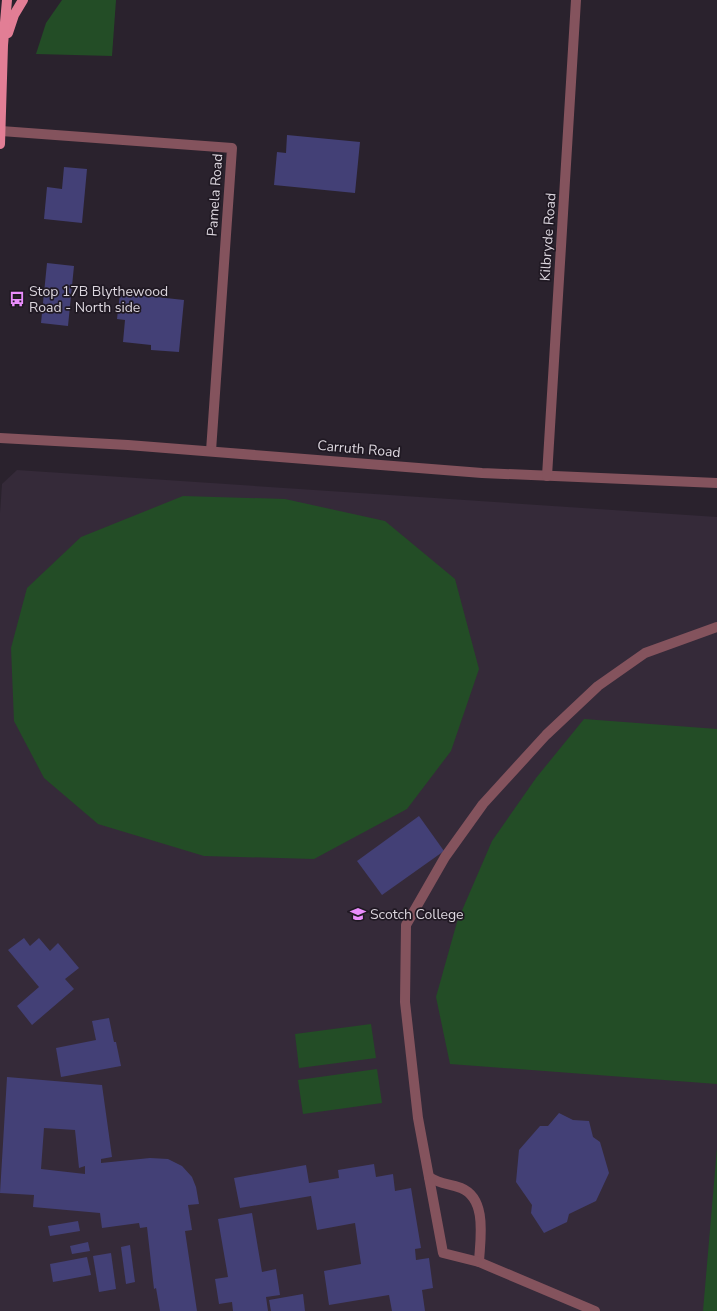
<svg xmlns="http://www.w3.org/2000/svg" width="717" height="1311" font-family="'Nunito Sans',sans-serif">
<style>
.built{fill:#352a39}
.green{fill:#234d26}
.building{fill:#434076;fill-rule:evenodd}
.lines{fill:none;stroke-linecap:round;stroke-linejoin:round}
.minor{stroke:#84535d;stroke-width:10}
.major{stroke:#e27e95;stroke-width:10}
.labels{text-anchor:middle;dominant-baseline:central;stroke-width:3.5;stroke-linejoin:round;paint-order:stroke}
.street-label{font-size:14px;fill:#dcd6de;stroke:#201923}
.poi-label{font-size:14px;fill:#dcd6de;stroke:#201923;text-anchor:start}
</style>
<rect width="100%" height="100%" fill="#2a222d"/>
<path class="built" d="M17,470L717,517V1311H0V513L2,484Z"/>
<g class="green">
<path d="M62,0H116L112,56L36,54L46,23Z"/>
<path d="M183,496L285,499L385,521L455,579L479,669L451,751L407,809L314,859L204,856L98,824L44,778L14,721L11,648L27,588L81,537Z"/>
<path d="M584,719L717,729V1084L450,1064L436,997L457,922L492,841L536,778Z"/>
<path d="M371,1024L376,1058L299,1068L295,1034Z"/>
<path d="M377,1069L382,1103L303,1114L298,1080Z"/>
<path d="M717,1148V1311H703Z"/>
</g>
<g class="building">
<path d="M287,135L360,142L355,193L274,185L277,152L286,153Z"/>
<path d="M64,167L87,169L82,223L44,219L47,187L62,189Z"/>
<path d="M47,263L74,266L68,326L41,323Z"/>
<path d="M120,293L184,300L179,352L151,350V345L123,342L125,320L117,319Z"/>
<path d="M419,816L444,851L382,895L357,861Z"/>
<path d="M24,938L30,946L39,938L50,951L58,943L79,968L65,979L74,989L32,1025L17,1006L39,987L8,950Z"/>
<path d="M109,1018L114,1042H116L121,1066L61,1077L56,1048L96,1040L92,1021Z"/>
<path d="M7,1077L102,1085L112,1157L101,1159V1163L150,1158L168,1159L182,1166L192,1177L196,1187L199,1204L188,1205L192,1230L185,1231L197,1311H160L156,1288L154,1289L147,1227L140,1228L139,1223L102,1228L100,1213L33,1207L34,1195L0,1193ZM44,1128L75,1130L79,1168L85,1166V1174L41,1169Z"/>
<path d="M559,1113L573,1120L589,1121L593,1137L600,1142L609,1173L596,1201L569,1214L567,1222L544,1233L531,1213L532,1205L516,1182L519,1150L540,1126H548Z"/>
<path d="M374,1164L376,1177L393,1174L395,1191L411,1188L421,1248L415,1249L416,1260L429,1258L433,1288L422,1290L425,1311H392L389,1295L329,1305L324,1271L361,1264L355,1223L317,1230L311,1196L240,1208L234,1178L306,1165L309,1183L339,1178L338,1170Z"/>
<path d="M252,1213L262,1272L276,1269L280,1295L266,1297L268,1311H233L232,1302L219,1304L215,1279L228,1277L218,1219Z"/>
<path d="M78,1221L80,1231L50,1236L48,1226Z"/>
<path d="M88,1242L90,1251L72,1254L70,1246Z"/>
<path d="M130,1245L135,1282L126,1284L121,1247Z"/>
<path d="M111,1253L116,1289L99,1292L93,1256Z"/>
<path d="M87,1257L91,1275L53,1282L50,1264Z"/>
<path d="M303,1294L305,1311H271L269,1300Z"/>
</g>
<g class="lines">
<g class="minor">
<path d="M1,131L232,148L211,451"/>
<path d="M0,438L128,445L482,473L717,483"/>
<path d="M547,476L576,0"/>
<path d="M429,1177C442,1185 448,1183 461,1188C488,1199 480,1240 479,1262"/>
<path d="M595,1311L479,1262L443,1253L418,1118L405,1002L406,925L445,857L483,804L546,735L598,686L645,653L717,627"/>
</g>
<g class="major">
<path d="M8,33L14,15L23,0"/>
<path d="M0,144L3,45L7,0"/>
</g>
</g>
<defs>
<symbol id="bus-bare" viewBox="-9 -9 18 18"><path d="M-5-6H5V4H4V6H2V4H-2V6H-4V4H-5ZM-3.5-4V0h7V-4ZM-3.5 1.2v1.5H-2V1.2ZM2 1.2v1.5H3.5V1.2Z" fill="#ea8dfd" stroke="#201923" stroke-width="2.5" paint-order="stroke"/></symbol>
<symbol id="university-bare" viewBox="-9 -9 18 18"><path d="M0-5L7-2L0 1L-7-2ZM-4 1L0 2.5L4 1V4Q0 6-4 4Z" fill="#ea8dfd" stroke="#201923" stroke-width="2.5" paint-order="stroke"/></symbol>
</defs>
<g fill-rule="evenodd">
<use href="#bus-bare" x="6" y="288" width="22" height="22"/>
<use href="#university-bare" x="347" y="903" width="22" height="22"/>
</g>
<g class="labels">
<g class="street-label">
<text transform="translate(215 195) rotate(-86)">Pamela Road</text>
<text transform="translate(548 237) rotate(-86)">Kilbryde Road</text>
<text transform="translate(359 449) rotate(5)">Carruth Road</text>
</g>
<g class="poi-label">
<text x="29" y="291">Stop 17B Blythewood<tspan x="29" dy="16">Road - North side</tspan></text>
<text x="370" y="914">Scotch College</text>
</g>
</g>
</svg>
